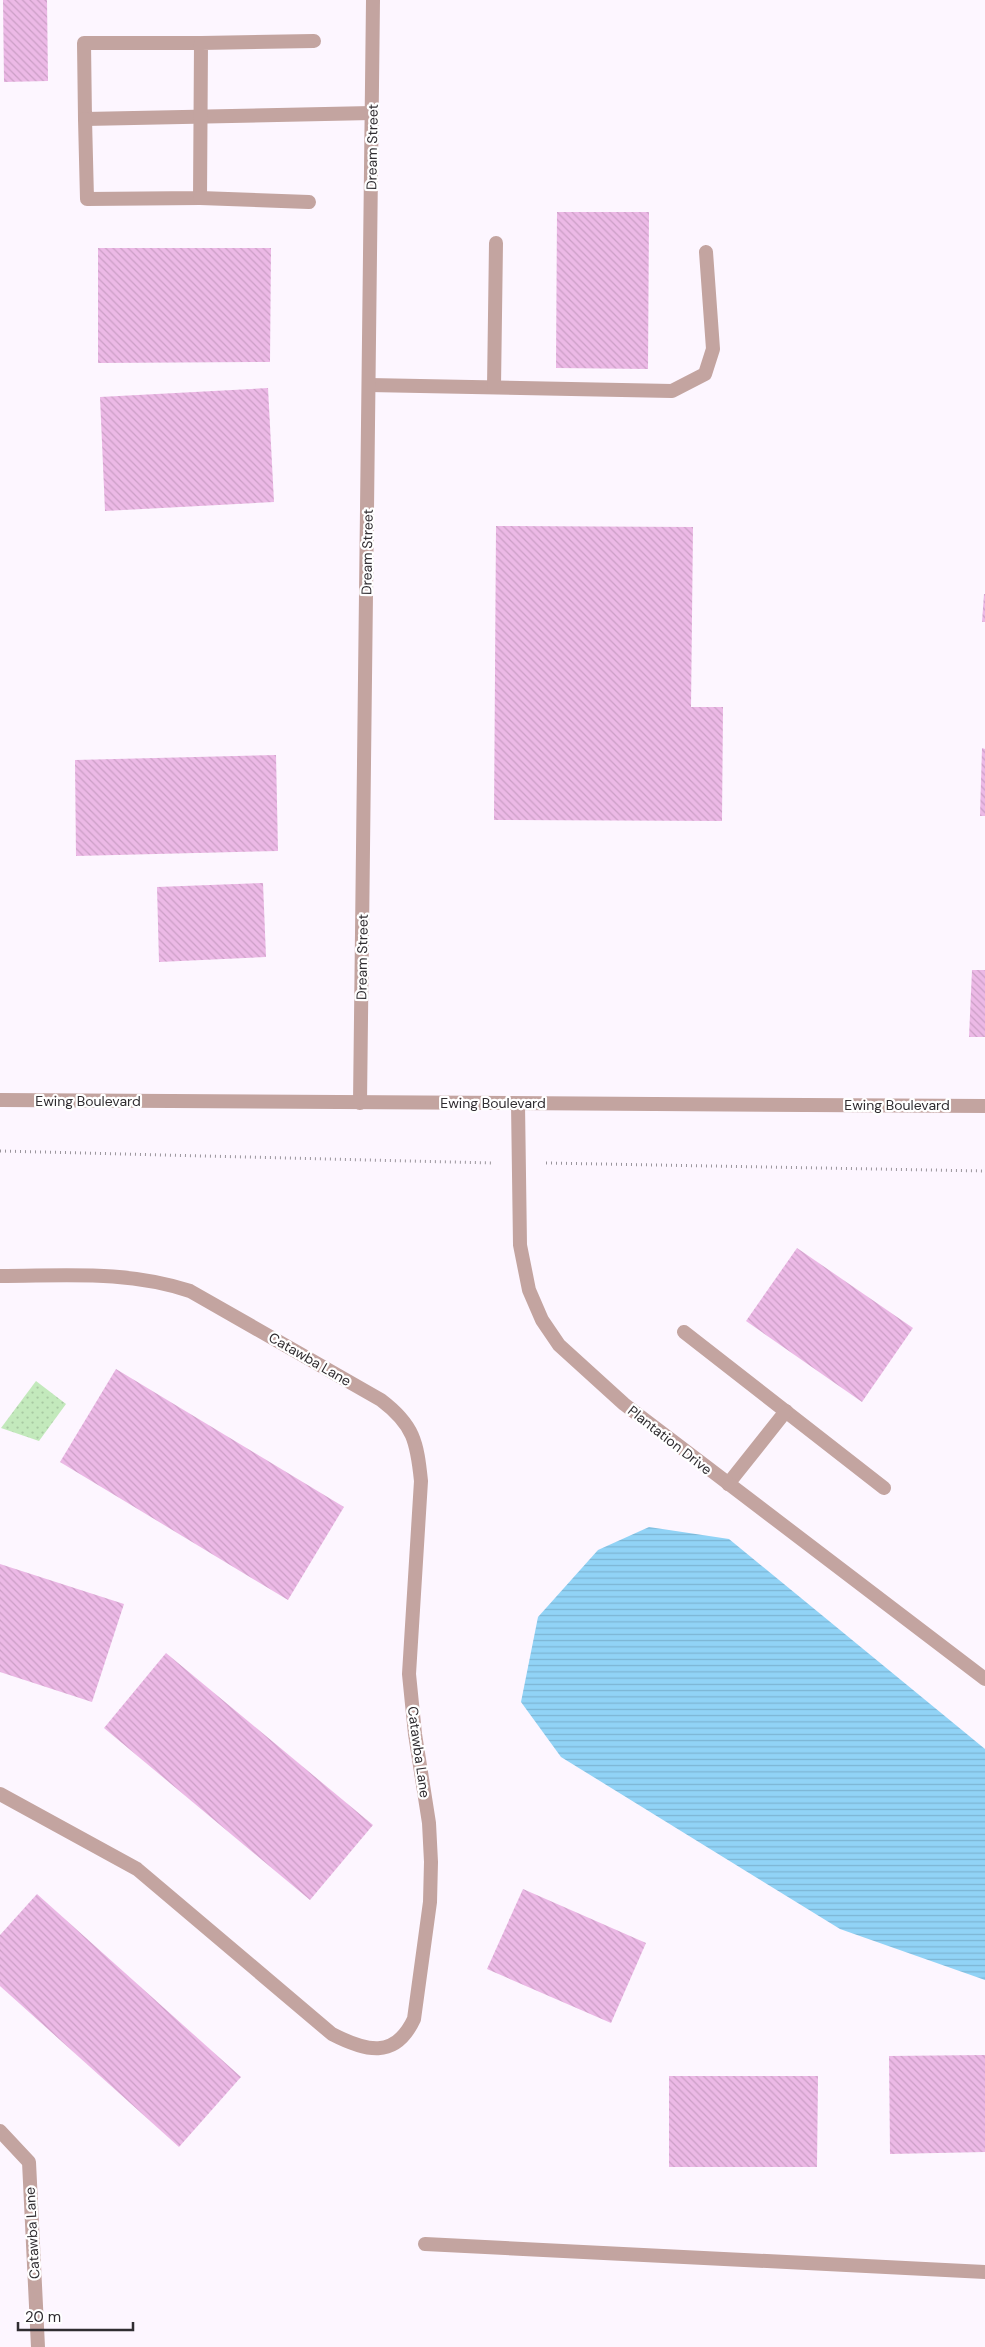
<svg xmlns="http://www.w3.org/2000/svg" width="985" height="2347" font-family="'DM Sans',sans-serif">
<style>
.park{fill:url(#park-dots)}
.water{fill:url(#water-rules)}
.building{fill:url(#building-back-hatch)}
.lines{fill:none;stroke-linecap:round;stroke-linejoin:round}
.path{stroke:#99949b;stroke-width:3;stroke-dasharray:1 4;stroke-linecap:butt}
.service{stroke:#c3a4a0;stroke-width:14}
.minor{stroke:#c3a4a0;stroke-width:14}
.tertiary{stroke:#c3a4a0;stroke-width:14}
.labels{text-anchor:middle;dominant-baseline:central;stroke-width:4.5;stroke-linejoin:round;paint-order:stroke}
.street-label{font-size:14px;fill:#302d31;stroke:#fff}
</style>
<defs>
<pattern id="park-dots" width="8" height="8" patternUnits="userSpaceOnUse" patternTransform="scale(1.25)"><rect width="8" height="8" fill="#c3e9bc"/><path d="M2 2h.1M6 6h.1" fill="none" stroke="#a8c8a2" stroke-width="1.8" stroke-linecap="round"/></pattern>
<pattern id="water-rules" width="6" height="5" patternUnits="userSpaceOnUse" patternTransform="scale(1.25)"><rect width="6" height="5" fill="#91d3f6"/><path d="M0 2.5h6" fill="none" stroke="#7db5d3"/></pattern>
<pattern id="building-back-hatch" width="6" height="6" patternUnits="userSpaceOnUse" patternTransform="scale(1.25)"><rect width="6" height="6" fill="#ecb9e6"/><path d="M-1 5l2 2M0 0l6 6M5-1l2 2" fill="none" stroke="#cb9fc6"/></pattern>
</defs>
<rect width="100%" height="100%" fill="#fdf6ff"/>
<path class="park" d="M36,1381L66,1404L39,1441L1,1428Z"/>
<path class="water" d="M649,1527L729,1539L985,1749V1980L840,1929L561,1757L521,1702L538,1617L598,1550Z"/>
<g class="building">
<path d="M3,0H47L48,81L4,82Z"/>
<path d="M557,212H649L648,369L556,368Z"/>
<path d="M98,248H271L270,362L98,363Z"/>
<path d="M268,388L274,502L105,511L100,397Z"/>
<path d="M496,526L693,527L691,707H723L722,821L494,820Z"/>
<path d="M984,594H985V622H982Z"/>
<path d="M982,748L985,749V816H980Z"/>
<path d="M276,755L278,851L76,856L75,760Z"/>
<path d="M263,883L266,957L159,962L157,887Z"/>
<path d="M972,970H985V1037H969Z"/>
<path d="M797,1248L913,1328L862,1402L746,1321Z"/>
<path d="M116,1369L344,1507L288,1600L60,1462Z"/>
<path d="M0,1564L124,1604L92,1702L0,1672Z"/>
<path d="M166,1653L373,1825L310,1900L104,1728Z"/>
<path d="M523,1889L646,1943L611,2023L487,1969Z"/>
<path d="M37,1894L241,2077L179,2147L0,1986V1935Z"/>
<path d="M985,2055V2152L890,2154L889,2056Z"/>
<path d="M669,2076H818L817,2167H669Z"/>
</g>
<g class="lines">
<g class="path">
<path d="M0,1151L492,1163"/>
<path d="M546,1163L985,1171"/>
</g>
<g class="service">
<path d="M201,43H84L85,119L372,113"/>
<path d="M85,119L87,199L200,198L201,43L314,41"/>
<path d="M200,198L309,202"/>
<path d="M369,385L672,391L705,374L713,349L706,252"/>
<path d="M494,387L496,243"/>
<path d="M684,1332L884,1488"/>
<path d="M728,1484L786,1411"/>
<path d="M0,2131L29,2162L38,2347"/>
<path d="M425,2244L985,2272"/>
</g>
<g class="minor">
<path d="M360,1103L373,0"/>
<path d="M518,1104L520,1245L529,1290L542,1320L559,1345L624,1404L985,1679"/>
<path d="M0,1276C66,1276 126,1270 190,1291L381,1400C414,1425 417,1442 421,1481L409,1674L415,1734L429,1823L431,1862L430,1902L414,2019C395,2060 365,2051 332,2034L137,1869L0,1794"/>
</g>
<path class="tertiary" d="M0,1100L985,1106"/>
</g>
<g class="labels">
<g class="street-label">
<text transform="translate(372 147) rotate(-89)">Dream Street</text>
<text transform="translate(367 552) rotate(-89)">Dream Street</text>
<text transform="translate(362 957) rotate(-89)">Dream Street</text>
<text x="88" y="1101">Ewing Boulevard</text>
<text x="493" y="1103">Ewing Boulevard</text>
<text x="897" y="1105">Ewing Boulevard</text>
<text transform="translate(310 1359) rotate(30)">Catawba Lane</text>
<text transform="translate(670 1440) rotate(38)">Plantation Drive</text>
<text transform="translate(419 1752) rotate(82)">Catawba Lane</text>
<text transform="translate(32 2233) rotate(-93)">Catawba Lane</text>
</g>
</g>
<path d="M18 2322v8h115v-8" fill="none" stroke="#302d31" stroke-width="2.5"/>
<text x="25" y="2322" font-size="15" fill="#302d31" stroke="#ffffff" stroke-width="4" paint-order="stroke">20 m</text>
</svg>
